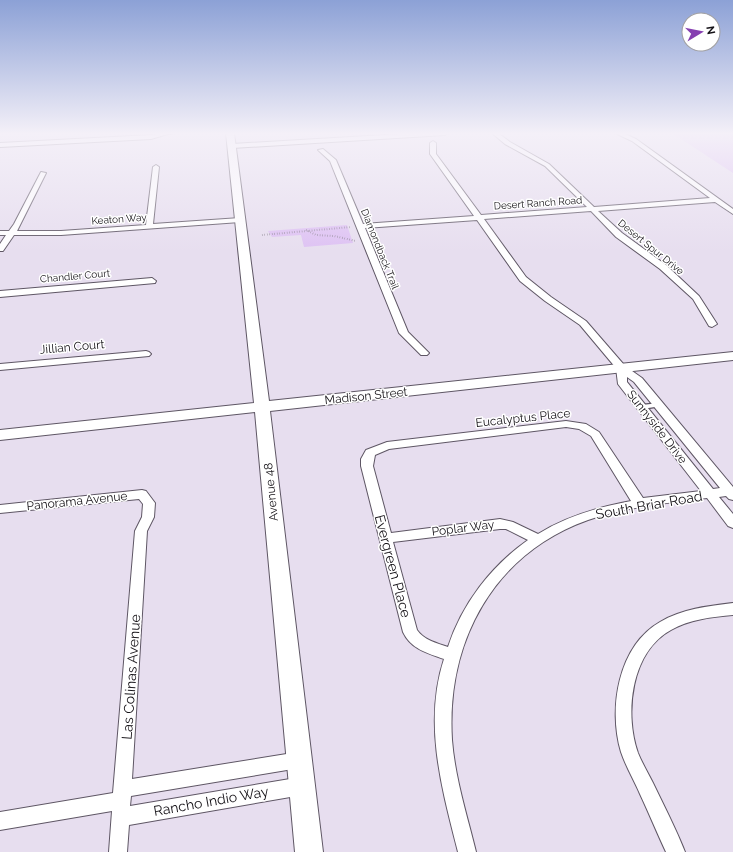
<svg xmlns="http://www.w3.org/2000/svg" width="733" height="852" font-family="Raleway,sans-serif">
<style>
.green{fill:#dec2f3}
.lines{fill:none;stroke-linecap:round;stroke-linejoin:round}
.lane-casing{stroke:#5e5664;stroke-width:2.5}
.street-casing{stroke:#5e5664;stroke-width:2}
.secondary-casing{stroke:#5e5664;stroke-width:2}
.path{stroke:#837d89;stroke-width:2;stroke-dasharray:0.5 2;stroke-linecap:butt}
.lane{fill:#fff;fill-rule:evenodd}
.street{fill:#fff;fill-rule:evenodd}
.secondary{fill:#fff;fill-rule:evenodd}
.labels{text-anchor:middle;dominant-baseline:central;stroke-width:3;stroke-linejoin:round;paint-order:stroke}
.far-street-label{font-size:10px;fill:#151217;stroke:#fff}
.street-label{font-size:12px;fill:#151217;stroke:#fff}
.near-street-label{font-size:14px;fill:#151217;stroke:#fff}
</style>
<rect width="100%" height="100%" fill="#e7deef"/>
<g class="green">
<path d="M672,133H733V173Z"/>
<path d="M347,225L353,243L304,247L301,235L272,237L268,231Z"/>
</g>
<g class="lines">
<defs>
<g id="lane">
<path d="M166,133H175C173,134 168,134 166,133Z"/>
<path d="M659,403L661,404L662,405L661,406L642,409L639,407L642,405Z"/>
</g>
<g id="street">
<path d="M161,133H171L151,139L0,147V143L151,135Z"/>
<path d="M418,133H448L445,135L232,148L229,146L232,144Z"/>
<path d="M492,133H498L510,142L549,164L594,207L710,198L632,141L615,133H623L636,139L733,209V214L715,202L598,211L622,233L666,265L699,296L717,324L712,327L709,326L693,299L660,269L616,237L591,211L484,219L526,277L551,297L586,321L625,366L642,378L733,487V500L729,499L726,496L719,497L733,514V528L728,526L707,498C667,503 626,507 588,520C493,554 446,642 452,740C455,778 467,815 476,852H458C442,789 423,723 444,659C427,653 411,649 403,632L361,466V459L366,450L387,442L566,421L586,424L599,432L643,498L701,491L618,384L616,368L580,325L545,301L520,281L477,220L365,228L408,332L429,353L427,355H421L399,333L330,161L318,150L323,149L336,160L363,224L474,216L430,154V143L433,141L436,143V154L481,215L587,207L545,166L505,144ZM627,377L634,382L720,488L713,489L627,382ZM566,427L579,429L591,436L631,501C599,507 567,516 538,534L513,522L500,519L391,533L373,466L375,455L389,449ZM500,529H506L528,540C491,566 462,604 448,647C436,643 424,640 417,630L393,542Z"/>
<path d="M156,165L159,167L153,224L240,218L244,220L240,222L61,235H14L3,251H0V244L6,235H0V231H9L14,224L41,172L46,173L17,231H61L146,225L153,167Z"/>
<path d="M152,278L156,281L155,283L0,297V291Z"/>
<path d="M146,351L149,352L151,354L149,356L0,370V364Z"/>
<path d="M142,490L146,491L155,503L154,517L147,531L132,779L299,752L305,754L308,760L305,766L299,768L131,796L130,806L302,777L308,780L311,786L308,792L302,795L129,825L127,852H109L112,811L0,830V812L113,793L135,531L142,517L143,504L139,499L0,513V505Z"/>
<path d="M733,603V615C712,617 690,619 671,630C631,652 624,713 638,753C642,763 648,773 653,783C664,806 676,829 685,852H666C657,833 649,813 640,794C634,780 626,767 621,752C608,709 618,646 660,622C682,609 708,606 733,603Z"/>
</g>
<path id="secondary" d="M226,133H234L269,401L733,352V360L270,411L323,852H295L255,412L0,440V430L254,403Z"/>
</defs>
<use href="#lane" class="lane-casing"/>
<use href="#street" class="street-casing"/>
<use href="#secondary" class="secondary-casing"/>
<g class="path">
<path d="M306,230L316,235L334,236L356,241"/>
<path d="M262,235L351,227"/>
</g>
<use href="#lane" class="lane"/>
<use href="#street" class="street"/>
<use href="#secondary" class="secondary"/>
</g>
<linearGradient id="sky" x2="0" y2="1"><stop stop-color="#8ca1d6"/><stop offset="0.53" stop-color="#f4f0f8"/><stop offset="1" stop-color="#f4f0f8" stop-opacity="0"/></linearGradient>
<rect width="733" height="252" fill="url(#sky)"/>
<g class="labels">
<g class="far-street-label">
<text transform="translate(538 203) rotate(-4)">Desert Ranch Road</text>
<text transform="translate(119 219) rotate(-4)">Keaton Way</text>
<text transform="translate(651 247) rotate(39)">Desert Spur Drive</text>
<text transform="translate(380 249) rotate(68)">Diamondback Trail</text>
<text transform="translate(75 276) rotate(-5)">Chandler Court</text>
</g>
<g class="street-label">
<text transform="translate(72 347) rotate(-5)">Jillian Court</text>
<text transform="translate(366 396) rotate(-6)">Madison Street</text>
<text transform="translate(523 418) rotate(-6)">Eucalyptus Place</text>
<text transform="translate(657 427) rotate(52)">Sunnyside Drive</text>
<text transform="translate(271 492) rotate(-96)">Avenue 48</text>
<text transform="translate(77 501) rotate(-6)">Panorama Avenue</text>
<text transform="translate(463 528) rotate(-7)">Poplar Way</text>
</g>
<g class="near-street-label">
<text transform="translate(649 505) rotate(-10)">South Briar Road</text>
<text transform="translate(393 566) rotate(75)">Evergreen Place</text>
<text transform="translate(131 677) rotate(-86)">Las Colinas Avenue</text>
<text transform="translate(211 801) rotate(-10)">Rancho Indio Way</text>
</g>
</g>
<g transform="translate(701 32) rotate(80)"><circle r="19" fill="#ffffff" stroke="#a1a0a2"/>
<path d="M0-3L7 15L0 10L-7 15Z" fill="#863fb1"/>
<text y="-6" font-size="11" font-weight="bold" text-anchor="middle" fill="#151217">N</text>
</g>
</svg>
